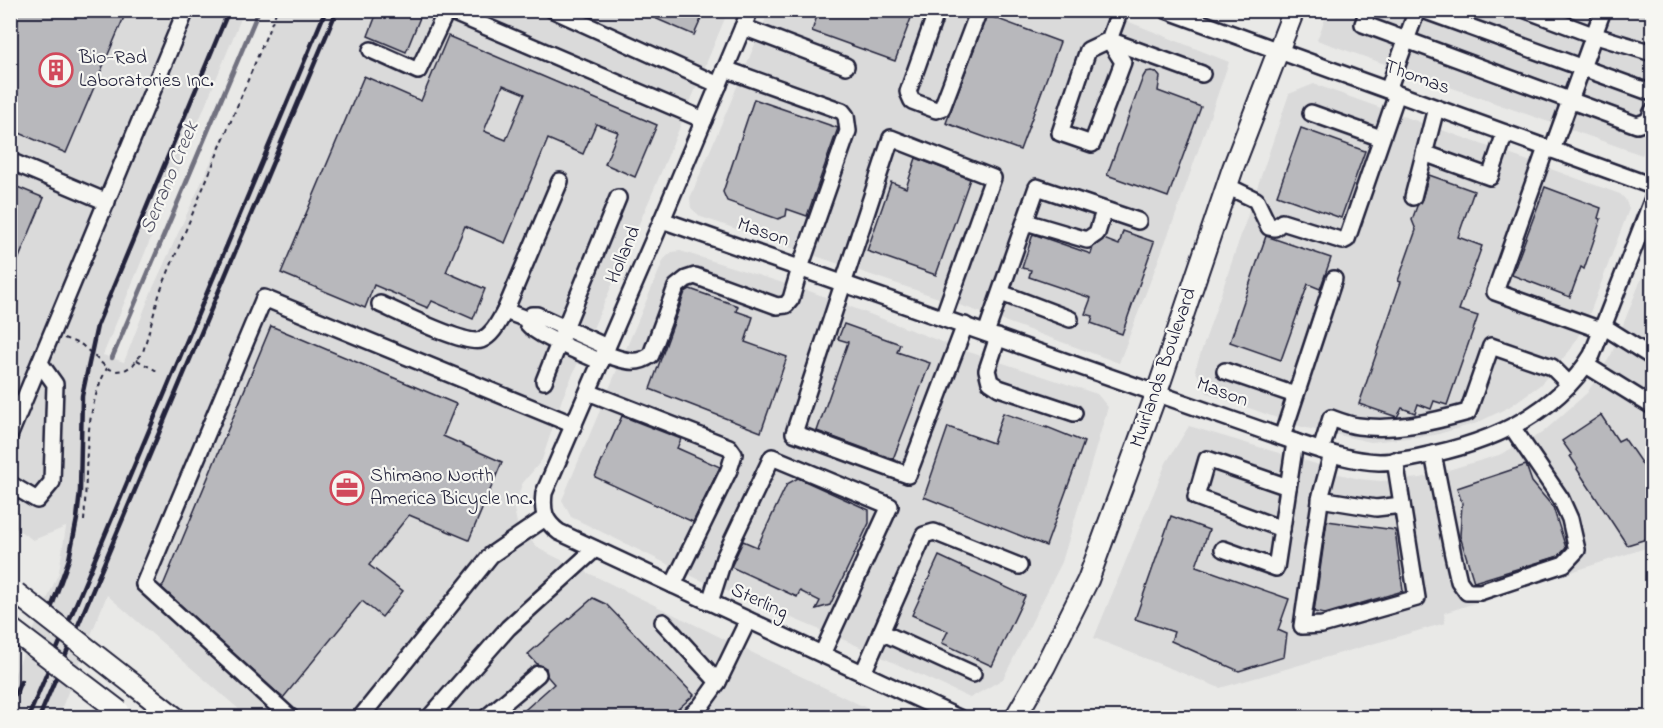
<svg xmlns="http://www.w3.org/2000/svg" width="1663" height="728" font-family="'Indie Flower',sans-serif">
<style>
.built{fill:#dadada}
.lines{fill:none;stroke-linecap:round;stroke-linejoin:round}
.stream{stroke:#71717f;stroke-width:4.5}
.building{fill:#b8b8bc;stroke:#22223b;stroke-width:1.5;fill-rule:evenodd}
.minor-casing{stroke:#22223b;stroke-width:20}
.major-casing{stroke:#22223b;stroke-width:24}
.path{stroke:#22223b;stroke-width:2;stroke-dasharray:4.5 4.5;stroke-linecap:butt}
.minor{stroke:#f6f6f2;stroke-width:15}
.major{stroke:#f6f6f2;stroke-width:20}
.rail{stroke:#22223b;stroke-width:4.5}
.major-bridge-casing{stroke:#22223b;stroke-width:24;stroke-linecap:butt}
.major-bridge{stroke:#f6f6f2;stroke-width:20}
.labels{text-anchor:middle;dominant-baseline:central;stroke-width:4.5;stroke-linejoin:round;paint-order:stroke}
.poi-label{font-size:20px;fill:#22223b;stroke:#f6f6f2;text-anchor:start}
.street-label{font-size:20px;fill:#22223b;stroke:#f6f6f2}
.water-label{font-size:21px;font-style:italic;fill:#565668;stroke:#f6f6f2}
</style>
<rect width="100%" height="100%" fill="#e9e9e7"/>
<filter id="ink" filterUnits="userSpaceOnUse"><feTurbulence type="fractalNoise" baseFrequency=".0167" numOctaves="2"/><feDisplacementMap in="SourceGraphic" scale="12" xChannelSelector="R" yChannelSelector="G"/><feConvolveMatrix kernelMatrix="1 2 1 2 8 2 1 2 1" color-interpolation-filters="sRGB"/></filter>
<g filter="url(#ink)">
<g class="built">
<path d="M10,11H244L103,355L124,362L152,290L243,92L277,11H728L652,194L562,399L542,460L522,484L514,509L518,528L541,550L885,717H248L107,595L58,717H11V682L59,572L66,527L33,540L11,525Z"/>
<path d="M769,11H1102L1229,62L1176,214L1119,363L971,309L701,217L691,208L690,198Z"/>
<path d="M1328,11H1652V136L1642,155L1317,40Z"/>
<path d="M1314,84L1620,194L1625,199L1629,209L1588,318L1571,349L1540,385L1509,407L1477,423L1435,435L1371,442L1302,427L1207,393L1195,370L1289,94Z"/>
<path d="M680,251L812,292L963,350L1097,394L1108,407L1062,562L1003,679L970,698L849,642L698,579L571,517L562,500L664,259L672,252Z"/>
<path d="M1652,252V546L1444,613L1445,623L1220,688L1094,638L1166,463L1189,426L1316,464L1339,474L1360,479L1381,481L1421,478L1499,455L1542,433L1587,393L1611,355Z"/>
</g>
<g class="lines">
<path class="stream" d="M112,358L259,10"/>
</g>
<g class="building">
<path d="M10,10H127L66,153L10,129Z"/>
<path d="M378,10H423L406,52L368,36Z"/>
<path d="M636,10H705L694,35Z"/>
<path d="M819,10H914L895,61L812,31Z"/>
<path d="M987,15L1060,42L1020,150L946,123Z"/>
<path d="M448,36L657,125L635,177L605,164L618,132L596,124L583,154L548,139L505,243L465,226L446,272L485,289L473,319L432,301L428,308L374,285L365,308L281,273L364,76L421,101ZM503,85L525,94L506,140L484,131Z"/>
<path d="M1151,71L1156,72L1160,77L1158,91L1201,107L1168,197L1107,175L1143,77L1146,72Z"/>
<path d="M754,99L838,128L807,216L787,209L786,216L778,219L727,201L723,192Z"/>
<path d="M1301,128L1365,151L1341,218L1277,195Z"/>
<path d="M916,158L970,179L936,275L867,251L891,182L906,188Z"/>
<path d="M1429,175L1474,191L1458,237L1482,246L1459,310L1478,316L1447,405L1434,401L1431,409L1418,404L1415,413L1402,408L1397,417L1359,404L1401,282L1398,281L1416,230L1412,220L1417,206L1422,199Z"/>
<path d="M10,184L44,198L11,277H10Z"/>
<path d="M1545,187L1601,208L1598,218L1601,219L1584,269L1581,267L1570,297L1512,275Z"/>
<path d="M1123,231L1154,242L1122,334L1091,323L1093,316L1085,314L1091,298L1029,277L1031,270L1022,268L1033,234L1091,254L1093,247L1104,239L1119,245Z"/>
<path d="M1266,236L1331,258L1320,289L1308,284L1281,360L1230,342Z"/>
<path d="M690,289L738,306L736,311L753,317L745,342L787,357L761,432L650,389L685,292Z"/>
<path d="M844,324L900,344L897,352L930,363L893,459L817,431L848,342L838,339Z"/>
<path d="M271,326L456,404L443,436L502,462L469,540L409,515L369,565L403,591L382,617L362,601L283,698L162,588Z"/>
<path d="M1003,413L1047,428V427L1084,442L1046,546L924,497L948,427L993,443Z"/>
<path d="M1601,415L1618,441L1624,438L1653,480V537L1627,545L1577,469L1578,468L1570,456L1572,455L1562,441Z"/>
<path d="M622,416L681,439L677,448L720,467L693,522L595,477Z"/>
<path d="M1526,465L1532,482L1553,507L1566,548L1559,556L1474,582L1460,536L1462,503L1457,488Z"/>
<path d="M798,478L869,510V523L830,605L816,609L820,601L800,591L797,597L731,567L743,541L757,547L787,484Z"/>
<path d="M1171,516L1209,530L1196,566L1289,599L1278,630L1287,634L1284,657L1239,671L1171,641L1174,632L1135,619Z"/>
<path d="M1327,521L1395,530L1403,591L1325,614L1314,612Z"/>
<path d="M939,556L1025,596L992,666L942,643L948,631L912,615Z"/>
<path d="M593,598L606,604L694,695L669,717H517L554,684L547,676L546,668L537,664L528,654Z"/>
</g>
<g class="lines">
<defs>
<g id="minor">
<path d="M447,10L704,120"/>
<path d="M553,10L719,85"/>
<path d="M750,10L662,220L544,493C542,511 544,521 559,532L959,718"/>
<path d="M937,10L908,92L912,101L936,110L942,108L979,10"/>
<path d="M1166,10L1652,186"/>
<path d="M1368,10L1363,24L1637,125L1648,121L1652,112"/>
<path d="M1423,10L1652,93"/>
<path d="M1526,10L1593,35L1649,52L1652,48"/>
<path d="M743,27L846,66"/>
<path d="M1109,40L1123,62L1092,144L1060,133L1088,50L1109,40L1120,10"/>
<path d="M1109,40L1202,74"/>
<path d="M371,50L418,71L446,12"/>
<path d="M1388,90L1417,10"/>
<path d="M1311,113L1381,138"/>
<path d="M1546,148L1495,292L1601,330"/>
<path d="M1552,150L1603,10"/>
<path d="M1424,153L1490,177L1505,133"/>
<path d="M10,161L107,202"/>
<path d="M1227,186L1256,200L1269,227L1275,228L1282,222L1343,241L1347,239L1397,94"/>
<path d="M1413,197L1436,108"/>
<path d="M662,220L1304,445C1328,453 1353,461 1379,462C1397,462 1416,458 1433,454C1496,440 1557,412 1592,355L1652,201"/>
<path d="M1026,222L1087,240L1097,233L1104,211"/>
<path d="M1001,293L1070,319"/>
<path d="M380,304C398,312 466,346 481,340C493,335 499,321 505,311L529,320"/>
<path d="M505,311L560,181"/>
<path d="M943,318L993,178L891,138L794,433L908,475L965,325"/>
<path d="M1603,326L1652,357"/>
<path d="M986,333L1037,187L1138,221"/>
<path d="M998,337L987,370L990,382L999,388L1074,413"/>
<path d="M607,347L565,328L618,198"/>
<path d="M604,354C622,359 635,367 651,355L676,287L686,279L695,276L777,306L786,305L791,299L800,268L848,131L846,116L842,111L725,69"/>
<path d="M1586,365L1652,406"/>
<path d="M1225,371L1295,395"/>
<path d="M544,381L565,328L537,315H532L528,324C537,336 585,354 601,362"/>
<path d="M588,392L729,447L734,454L729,470L673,585"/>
<path d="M10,434L186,10"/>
<path d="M1282,437L1334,279"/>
<path d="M1321,450L1331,418C1339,421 1349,425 1358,426C1395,431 1432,422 1468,412L1491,346L1552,367L1569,384"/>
<path d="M1332,454L1321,495L1302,626L1322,625L1417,598L1395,460"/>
<path d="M1433,454L1453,555L1459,581L1467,592H1480L1564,564L1577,550L1570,519L1561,499L1512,427"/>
<path d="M10,484L37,500L52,482L55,384L40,363"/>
<path d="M1320,499L1376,508L1402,505"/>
<path d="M1282,529L1196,497L1207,459L1288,487"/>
<path d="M1223,549L1276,568L1295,442"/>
<path d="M710,602L724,558L772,457L890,506L822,654"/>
<path d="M663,622L718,682L748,620"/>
<path d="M881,632L973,674"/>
<path d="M863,673L924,535L934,532L1019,566"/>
<path d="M291,718L144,584L264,298L574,425"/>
<path d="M360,718L491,555L545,518"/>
<path d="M429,718L508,628L595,549"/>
<path d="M486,718L538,674"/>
<path d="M687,718L700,707L718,682"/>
</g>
<g id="major">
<path d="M134,685L176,718"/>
<path d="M1015,718L1045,666L1088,580L1157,392L1233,168L1294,10"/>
</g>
</defs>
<use href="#minor" class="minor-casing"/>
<use href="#major" class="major-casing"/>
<g class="path">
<path d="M64,338L82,345L107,368L115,371L125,370L133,365L143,352L160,292L277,10"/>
<path d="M137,360L157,371"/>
<path d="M84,521C88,470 82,415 107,368"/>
</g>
<use href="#minor" class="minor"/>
<use href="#major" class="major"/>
<g class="rail">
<path d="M45,625L69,559L77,519L80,491L82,396L97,326L229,10"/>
<path d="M10,706L21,681"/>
<path d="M28,718L326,10"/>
<path d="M39,718L337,10"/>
</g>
<defs>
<g id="major-bridge">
<path d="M16,593L134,685"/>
<path d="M10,628L119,711"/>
</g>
</defs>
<use href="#major-bridge" class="major-bridge-casing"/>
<use href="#major-bridge" class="major-bridge"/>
</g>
</g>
<defs>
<symbol id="building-ring" viewBox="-11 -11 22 22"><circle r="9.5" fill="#f6f6f2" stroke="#d1495b" stroke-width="1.5"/><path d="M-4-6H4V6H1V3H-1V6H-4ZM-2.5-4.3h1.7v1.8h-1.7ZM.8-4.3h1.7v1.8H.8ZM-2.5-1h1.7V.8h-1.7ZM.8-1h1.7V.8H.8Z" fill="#d1495b"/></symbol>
<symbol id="office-ring" viewBox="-11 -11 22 22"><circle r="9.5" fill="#f6f6f2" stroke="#d1495b" stroke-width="1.5"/><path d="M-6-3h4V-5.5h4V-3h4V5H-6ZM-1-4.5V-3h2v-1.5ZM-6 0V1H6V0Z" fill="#d1495b"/></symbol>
</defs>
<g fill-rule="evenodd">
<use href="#building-ring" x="37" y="51" width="38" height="38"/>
<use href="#office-ring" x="328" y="469" width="38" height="38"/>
</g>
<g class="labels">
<g class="poi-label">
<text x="79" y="58">Bio-Rad<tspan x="79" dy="23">Laboratories Inc.</tspan></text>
<text x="370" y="476">Shimano North<tspan x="370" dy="23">America Bicycle Inc.</tspan></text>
</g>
<g class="street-label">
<text transform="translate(1417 78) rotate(20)">Thomas</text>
<text transform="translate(763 233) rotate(19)">Mason</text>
<text transform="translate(624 255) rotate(-67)">Holland</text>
<text transform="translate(1164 368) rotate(-71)">Muirlands Boulevard</text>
<text transform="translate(1222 393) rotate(20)">Mason</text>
<text transform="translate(759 602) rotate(25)">Sterling</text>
</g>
<g class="water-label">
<text transform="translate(170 178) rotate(-67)">Serrano Creek</text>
</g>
</g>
<rect width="1663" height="728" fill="none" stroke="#f6f6f2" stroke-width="36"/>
<rect x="18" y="18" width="1627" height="692" fill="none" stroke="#22223b" stroke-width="2" filter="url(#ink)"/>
</svg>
